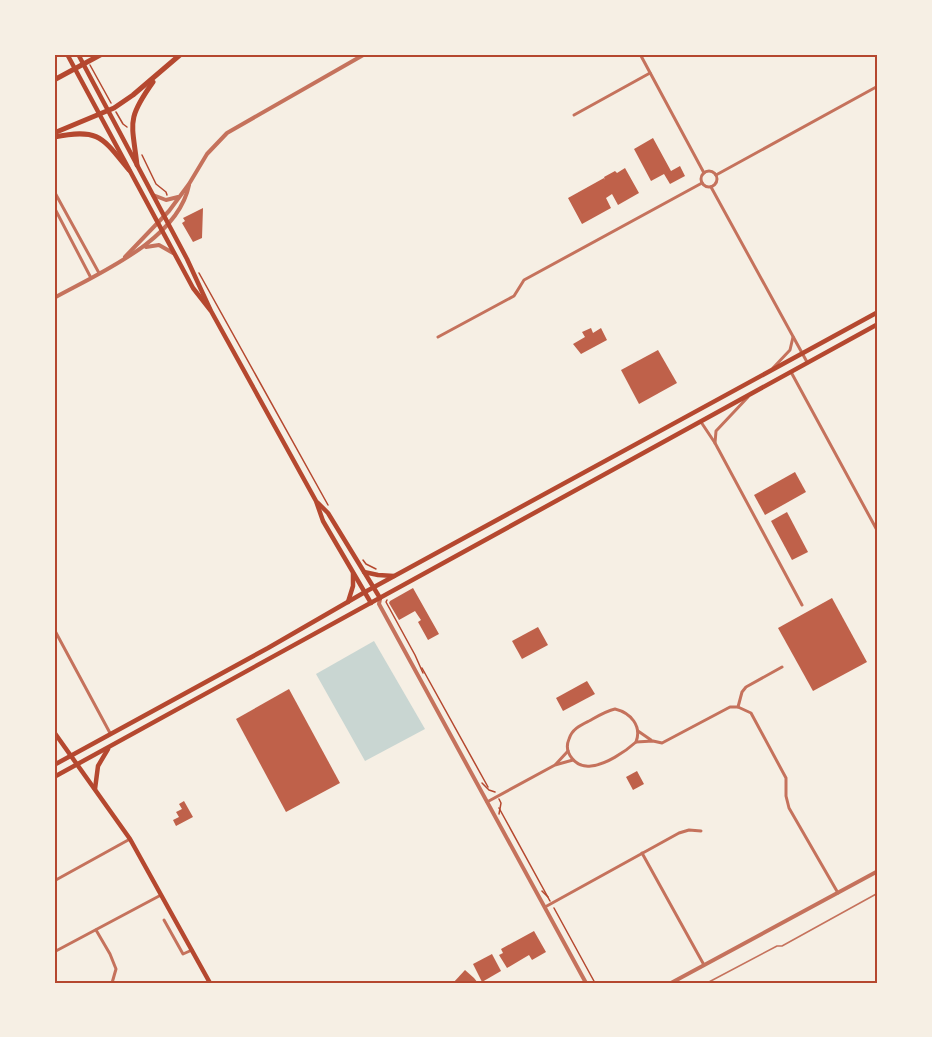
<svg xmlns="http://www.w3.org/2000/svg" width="932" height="1037" font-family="'Exo 2',sans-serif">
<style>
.water{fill:#c9d6d2}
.building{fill:#bf614a}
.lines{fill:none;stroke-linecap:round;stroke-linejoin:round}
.path{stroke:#b5482f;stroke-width:1.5}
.service{stroke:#c5725c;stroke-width:1.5}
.minor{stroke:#c5725c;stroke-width:3}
.tertiary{stroke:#c5725c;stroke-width:4}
.primary{stroke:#b5482f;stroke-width:4.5}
.motorway{stroke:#b5482f;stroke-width:5}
.neatline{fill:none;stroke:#b5482f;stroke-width:2}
</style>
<rect width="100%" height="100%" fill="#f6efe4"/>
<path class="water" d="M374,641L425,729L365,761L316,674Z"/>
<g class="building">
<path d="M653,138L671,171L680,166L685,176L670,184L664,174L651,181L634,149Z"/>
<path d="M625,168L639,193L618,205L612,194L606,198L611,208L582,224L568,198L604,178L605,180L604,177L615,171L617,173Z"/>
<path d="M203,208L202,238L193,242L182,223L185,221L183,218Z"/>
<path d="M591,328L593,333L601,328L607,340L581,354L573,344L585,337L582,332Z"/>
<path d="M658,350L677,383L639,404L621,370Z"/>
<path d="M795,472L806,492L765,515L754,495Z"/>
<path d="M787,512L808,552L792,560L771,521Z"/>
<path d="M413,588L439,634L428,640L418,622L421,620L415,611L399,620L389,603L390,601Z"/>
<path d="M832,598L867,662L813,691L778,628Z"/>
<path d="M538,627L548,645L522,659L512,641Z"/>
<path d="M587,681L595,694L563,711L556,698Z"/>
<path d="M289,689L340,783L286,812L236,719Z"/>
<path d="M637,771L644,784L633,790L626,777Z"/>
<path d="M184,801L193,817L176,826L173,820L179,817L176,812L182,809L179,804Z"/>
<path d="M534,931L546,952L532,960L529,955L507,968L499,955L503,953L501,949Z"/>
<path d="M492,954L501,971L482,982L473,964Z"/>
<path d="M465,970L474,978L478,983H453Z"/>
</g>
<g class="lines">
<g class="path">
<path d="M90,65L111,103"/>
<path d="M116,112L123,124L127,127"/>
<path d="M142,155L156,184L166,192L167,195"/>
<path d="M199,273L328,505"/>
<path d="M363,560L366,564L376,569"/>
<path d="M387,600L386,602L415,655L423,673"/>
<path d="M422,668L488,787"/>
<path d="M482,783L489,790L495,792"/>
<path d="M499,808L550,901"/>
<path d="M499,814L501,803L499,799"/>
<path d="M542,891L548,897"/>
<path d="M554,908L595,983"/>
</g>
<path class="service" d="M707,983L777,946H782L878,893"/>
<g class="minor">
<path d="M640,54L704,173"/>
<path d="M574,115L650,73"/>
<circle cx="709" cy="179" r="8"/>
<path d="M716,175L878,86"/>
<path d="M711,187L807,362"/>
<path d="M54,191L99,273"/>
<path d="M54,207L91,278"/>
<path d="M438,337L514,296L524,280L702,183"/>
<path d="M773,368L790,350L793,337"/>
<path d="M791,372L878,532"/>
<path d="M701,422L715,443L802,605"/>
<path d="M715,443L716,431L748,397"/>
<path d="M54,629L110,733"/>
<path d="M738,707L751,713L786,778V796L789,808L838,893"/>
<path d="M615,709C631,713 642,726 636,742C625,752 605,765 591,766C576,768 563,753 569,739C572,729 581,725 589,721C598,716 606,711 615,709Z"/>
<path d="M638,731L651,740"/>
<path d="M636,742L653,741L662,743L730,707H738L742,692L746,687L782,667"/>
<path d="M556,764L568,751"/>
<path d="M487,802L555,765L573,760"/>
<path d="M642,853L704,965"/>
<path d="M54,881L130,839"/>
<path d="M545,907L679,833L689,830L701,831"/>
<path d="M164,920L183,954L192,950"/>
<path d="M96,930L110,954L116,969L112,983"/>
<path d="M54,952L161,895"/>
</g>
<g class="tertiary">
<path d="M153,195L166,200L178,197"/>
<path d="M146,247L159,245L173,253"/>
<path d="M125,257L169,211L189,184L207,154L227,133L365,54"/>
<path d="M54,298C99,273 178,240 189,185"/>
<path d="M380,599L379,604L586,983"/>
<path d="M671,983L878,871"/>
</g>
<g class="primary">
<path d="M67,54L193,288L211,311L316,501L323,521L371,603"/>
<path d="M78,54L187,259L210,309"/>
<path d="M318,503L328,513L380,598"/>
<path d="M364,572L378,575L394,576"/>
<path d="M348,602L353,586V573"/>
<path d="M54,732L130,839L210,983"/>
<path d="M54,765L268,648L365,592L878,312"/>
<path d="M54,777L878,324"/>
<path d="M95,789L98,766L108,749"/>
</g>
<g class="motorway">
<path d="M54,55L56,54"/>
<path d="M54,80L102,54"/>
<path d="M54,133L114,108L133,95L181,54"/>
<path d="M54,137C99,128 102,137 129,170"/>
<path d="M137,165C132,122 126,120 153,82"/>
</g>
</g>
<rect width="932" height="1037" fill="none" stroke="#f6efe4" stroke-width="111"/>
<rect x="56" y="56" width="820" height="926" class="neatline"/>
</svg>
